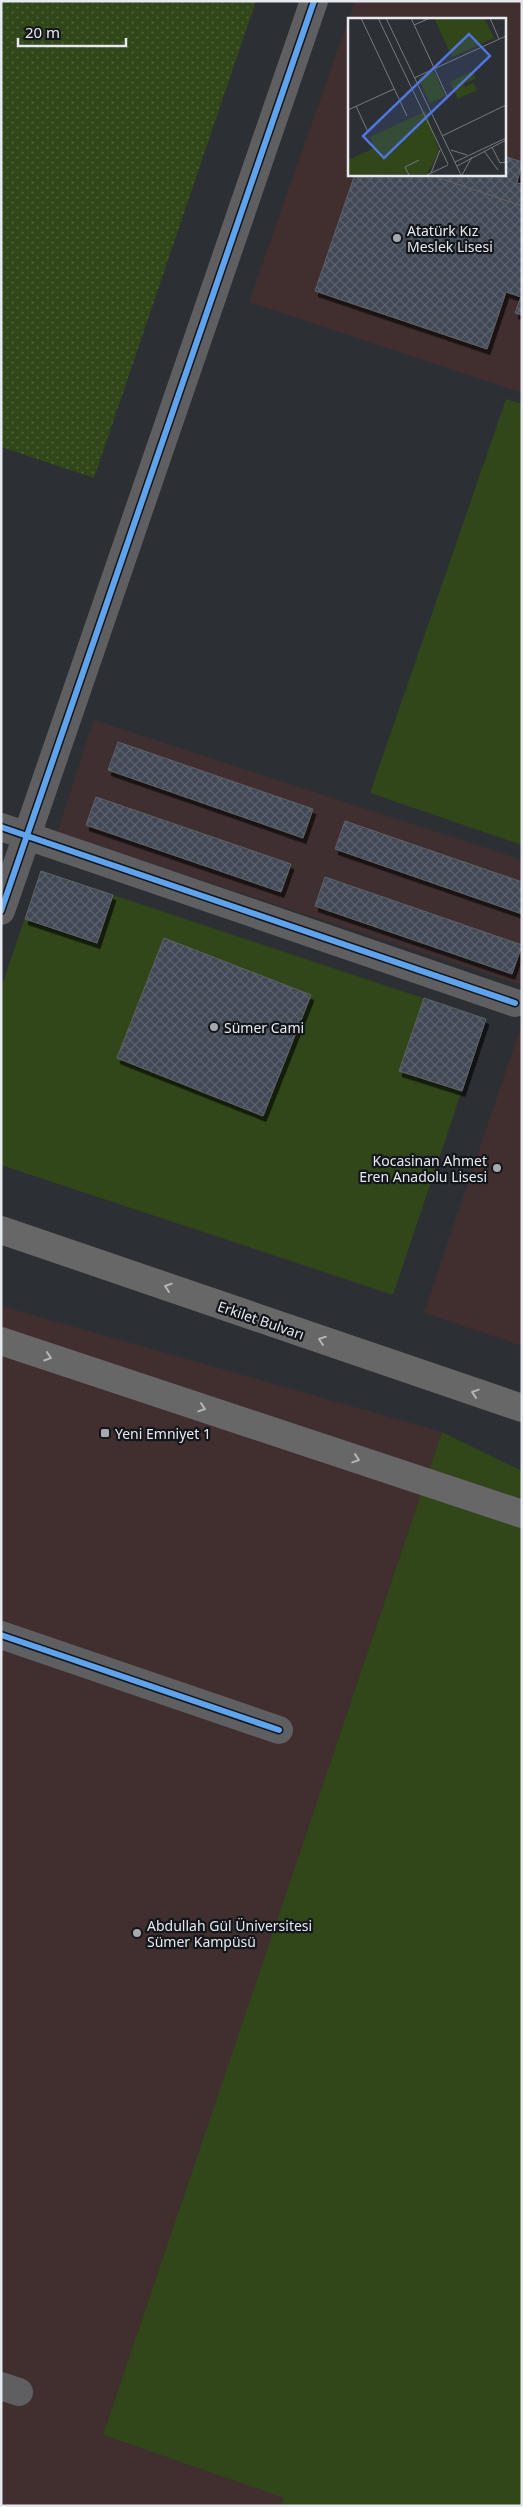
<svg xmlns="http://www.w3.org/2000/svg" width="523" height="2507" font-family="'Noto Sans',sans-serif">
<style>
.commercial{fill:#402f30}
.education{fill:#402f2e;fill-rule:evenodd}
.green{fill:#314619}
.park{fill:url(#park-dots)}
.building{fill:url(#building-cross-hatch);stroke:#5f6165;filter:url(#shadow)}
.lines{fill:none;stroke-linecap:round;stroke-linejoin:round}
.minor{stroke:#5f5e60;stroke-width:28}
.major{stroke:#686768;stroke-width:28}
.cycleway-casing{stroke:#13161a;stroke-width:9}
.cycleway{stroke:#60a3ed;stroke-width:6}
.oneway{stroke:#b4b5b9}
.poi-dot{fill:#a5a8ae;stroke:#13161a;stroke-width:2}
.labels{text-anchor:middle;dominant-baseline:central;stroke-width:4.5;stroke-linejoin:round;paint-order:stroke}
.poi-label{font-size:14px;fill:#e6e9ef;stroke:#13161a;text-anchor:start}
.street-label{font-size:14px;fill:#e6e9ef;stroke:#13161a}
.inset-road{fill:none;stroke:#76797f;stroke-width:1}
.view{fill:#4f75de;fill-opacity:0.15;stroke:#4f75de;stroke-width:2.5}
.inset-edge{fill:none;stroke:#e6e9ef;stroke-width:2.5}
</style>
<defs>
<pattern id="park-dots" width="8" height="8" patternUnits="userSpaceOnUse" patternTransform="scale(1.25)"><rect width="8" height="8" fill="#314619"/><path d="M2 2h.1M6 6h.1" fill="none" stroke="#4f613b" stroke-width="1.8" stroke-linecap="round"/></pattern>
<pattern id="building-cross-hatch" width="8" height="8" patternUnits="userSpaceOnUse" patternTransform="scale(1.25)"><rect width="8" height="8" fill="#414854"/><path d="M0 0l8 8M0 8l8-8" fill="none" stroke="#5c626d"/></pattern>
<filter id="shadow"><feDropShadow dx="3" dy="5.5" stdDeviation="0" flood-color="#0009"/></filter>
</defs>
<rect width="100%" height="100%" fill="#2c2f34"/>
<path class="commercial" d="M94,720L522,860L521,985L57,833Z"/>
<g class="education">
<path d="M355,1H522V393L249,302ZM349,19H504V174H349Z"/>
<path d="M522,1023V1346L424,1313Z"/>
<path d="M1,1306L442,1432L103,2435L284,2498L281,2506H1Z"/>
</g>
<g class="green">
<path d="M506,399L522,404V845L370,793Z"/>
<path d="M41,871L486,1019L393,1295L1,1165V988Z"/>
<path d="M442,1432L522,1471V2506H281L284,2498L103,2435Z"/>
</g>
<path class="park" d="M1,1H256L94,478L1,447Z"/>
<g class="building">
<path d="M504,156L522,162L517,183L522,184V206L427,174H504Z"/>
<path d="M355,174H427L522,206V294L521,297L506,292L487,349L315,291Z"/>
<path d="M522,294V315L515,313Z"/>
<path d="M118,742L313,809L303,838L108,770Z"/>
<path d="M96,797L291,864L281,892L86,825Z"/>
<path d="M345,821L522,882V914L335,849Z"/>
<path d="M41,871L113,895L97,943L25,919Z"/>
<path d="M325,877L522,945L512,974L315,906Z"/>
<path d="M164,938L311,995L263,1116L117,1058Z"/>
<path d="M424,998L486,1019L462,1091L399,1071Z"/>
</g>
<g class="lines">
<g class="minor">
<path d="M1,827L515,1003"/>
<path d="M1,911L314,1"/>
<path d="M1,1635L279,1730"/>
<path d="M1,2386L19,2392"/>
</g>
<g class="major">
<path d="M1,1230L522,1408"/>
<path d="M1,1341L522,1514"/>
</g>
<defs>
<g id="cycleway">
<path d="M1,827L515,1003"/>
<path d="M1,911L314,1"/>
<path d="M1,1635L279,1730"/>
</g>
</defs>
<use href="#cycleway" class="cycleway-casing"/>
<use href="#cycleway" class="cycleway"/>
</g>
<defs><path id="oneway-chevron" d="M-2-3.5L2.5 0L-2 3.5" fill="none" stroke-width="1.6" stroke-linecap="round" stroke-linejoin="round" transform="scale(1.25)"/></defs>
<g class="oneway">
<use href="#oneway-chevron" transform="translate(168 1287) rotate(-161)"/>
<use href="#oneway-chevron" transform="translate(322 1340) rotate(-161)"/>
<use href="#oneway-chevron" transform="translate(48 1357) rotate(18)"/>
<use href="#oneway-chevron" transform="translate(475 1393) rotate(-162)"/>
<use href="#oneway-chevron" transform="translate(202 1408) rotate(18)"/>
<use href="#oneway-chevron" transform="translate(356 1459) rotate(18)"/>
</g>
<g class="poi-dot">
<circle cx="397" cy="238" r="5"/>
<circle cx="214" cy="1027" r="5"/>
<circle cx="497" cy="1168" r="5"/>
<rect x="100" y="1428" width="10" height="10" rx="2.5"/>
<circle cx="137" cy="1933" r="5"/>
</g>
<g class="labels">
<g class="poi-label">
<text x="407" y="230">Atatürk Kız<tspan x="407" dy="16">Meslek Lisesi</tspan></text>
<text x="224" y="1027">Sümer Cami</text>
<text x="487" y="1160" text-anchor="end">Kocasinan Ahmet<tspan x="487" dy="16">Eren Anadolu Lisesi</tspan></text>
<text x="115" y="1433">Yeni Emniyet 1</text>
<text x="147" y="1925">Abdullah Gül Üniversitesi<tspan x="147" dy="16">Sümer Kampüsü</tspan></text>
</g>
<g class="street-label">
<text transform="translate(261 1320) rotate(19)">Erkilet Bulvarı</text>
</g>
</g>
<g transform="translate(348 18)">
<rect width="158" height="158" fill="#2c2f34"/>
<path d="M86,53L97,78L82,85L70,60ZM124,53L128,60L116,66L117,69L125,65L129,72L110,81L102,64ZM78,93L91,134L79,156L0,157V142L26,130L22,119Z" fill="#314619"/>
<path d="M86,0H136L146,20L104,39Z" fill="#314619"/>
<path class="inset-road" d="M13,0L59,98M30,0L100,146M38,0L113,157M63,0L99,78M142,0L151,21M66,7L82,0M66,60L158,18M8,88L20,114M0,92L46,71M94,118L158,87M144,129L152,145L158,144M103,132L119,137M136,133L150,152M107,144L158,120M109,148L158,122M83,155L92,132M61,157L57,149L71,142M79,157L100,147M114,157L124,139"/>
<path class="view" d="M121,16L142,38L36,140L15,118Z"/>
<rect width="158" height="158" class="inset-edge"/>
</g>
<rect width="523" height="2507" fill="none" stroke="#e6e9ef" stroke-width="5"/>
<path d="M18 38v8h108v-8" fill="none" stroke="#e6e9ef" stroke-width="2.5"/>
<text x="25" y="38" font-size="15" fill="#e6e9ef" stroke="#13161a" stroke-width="4" paint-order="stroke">20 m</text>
</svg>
